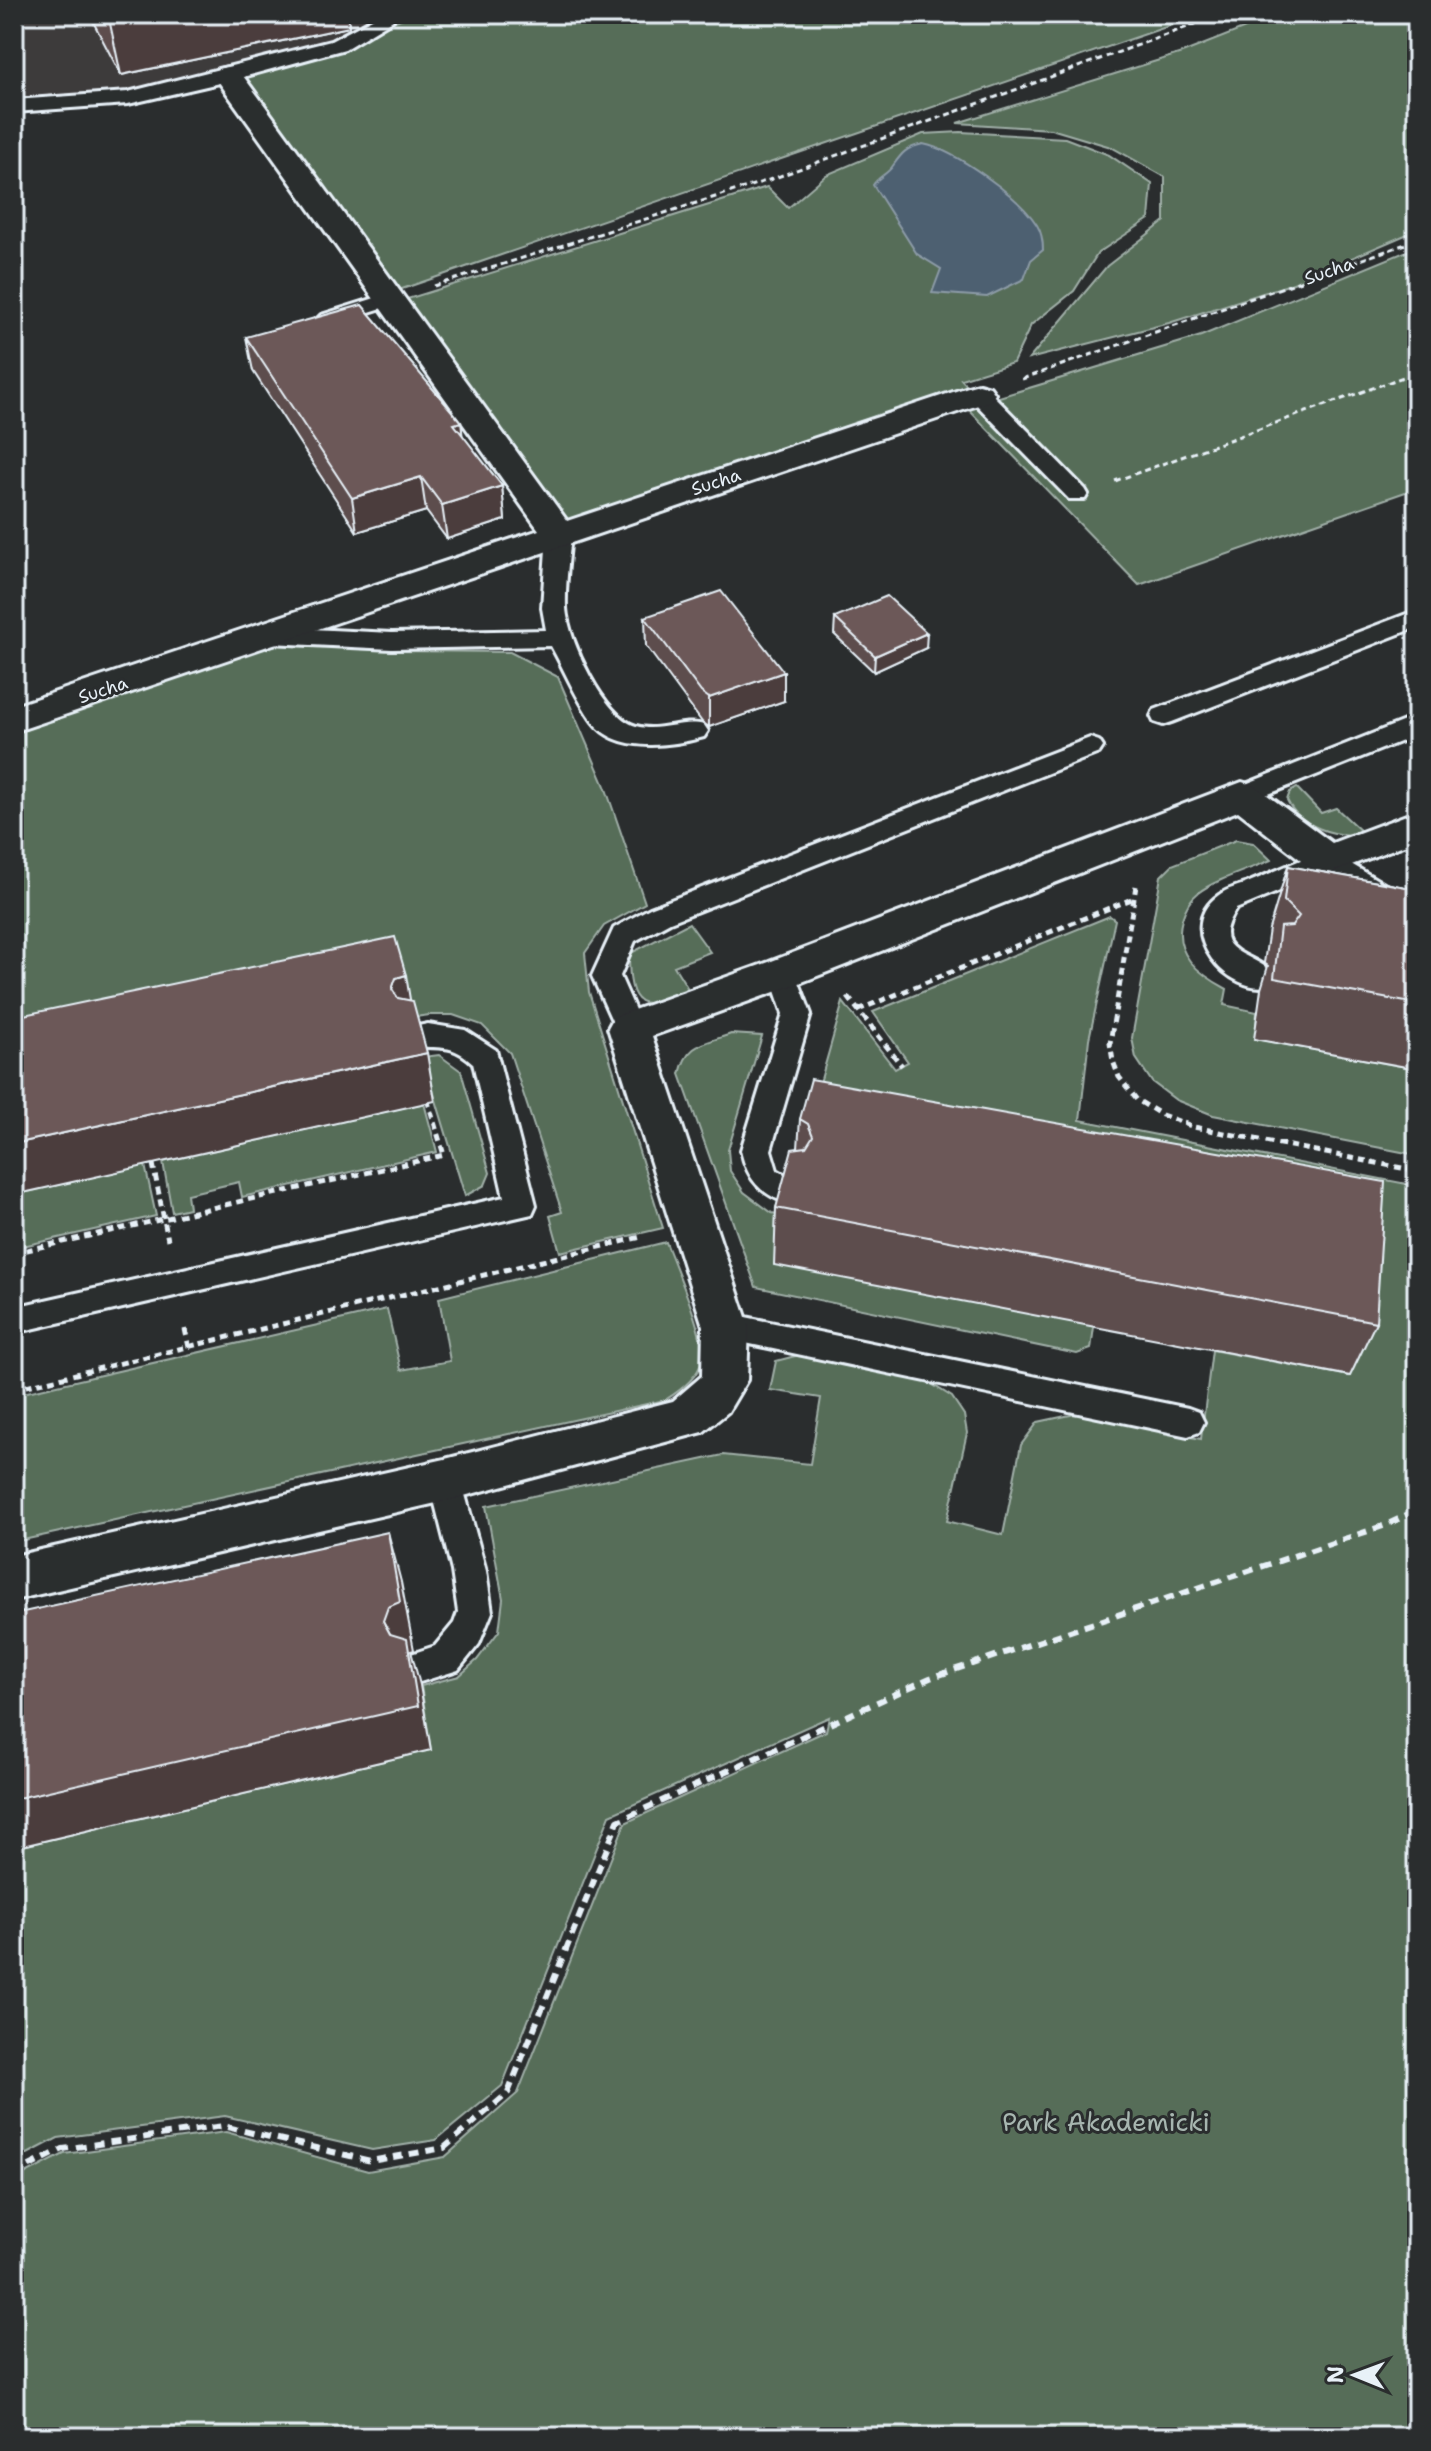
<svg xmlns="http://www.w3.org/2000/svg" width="1431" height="2451" font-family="'Shantell Sans',sans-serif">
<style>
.built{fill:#3e3a3b}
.green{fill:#576d59;stroke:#a0afa8;stroke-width:2}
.water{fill:#4e6171;stroke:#8c9ba7;stroke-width:2}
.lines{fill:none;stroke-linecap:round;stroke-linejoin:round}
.lane-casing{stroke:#e8f1f8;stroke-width:6}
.street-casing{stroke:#e8f1f8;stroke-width:6}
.path-far2{stroke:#e8f1f8;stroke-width:3;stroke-dasharray:6 4;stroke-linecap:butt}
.path-far1{stroke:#e8f1f8;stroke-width:5;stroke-dasharray:7 5;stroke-linecap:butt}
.path{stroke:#e8f1f8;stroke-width:6;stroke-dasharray:10 7;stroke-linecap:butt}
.lane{fill:#2a2d2e;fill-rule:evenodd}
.street{fill:#2a2d2e;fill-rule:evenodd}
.wall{fill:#5d4d4d;stroke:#e8f1f8;stroke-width:2}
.shaded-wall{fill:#4c3e3e;stroke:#e8f1f8;stroke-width:2}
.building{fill:#6c5959;stroke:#e8f1f8;stroke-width:2}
.labels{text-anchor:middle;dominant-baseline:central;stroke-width:6;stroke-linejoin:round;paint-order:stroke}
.far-street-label{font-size:18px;fill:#e8f1f8;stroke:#2a2d2e}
.near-park-label{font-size:26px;fill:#a7b6b0;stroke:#2a2d2e}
</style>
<rect width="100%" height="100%" fill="#2a2d2e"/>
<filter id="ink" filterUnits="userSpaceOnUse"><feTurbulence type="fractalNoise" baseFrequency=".0125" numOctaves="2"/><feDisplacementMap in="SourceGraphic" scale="16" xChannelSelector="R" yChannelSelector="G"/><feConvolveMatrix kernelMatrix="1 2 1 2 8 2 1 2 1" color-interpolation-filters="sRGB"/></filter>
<g filter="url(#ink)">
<path class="built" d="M14,14H414L380,28L147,90L14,111Z"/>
<g class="green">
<path d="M414,14H1204L399,290L244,77Z"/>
<path d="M1281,14H1417V230L1291,284L1169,323L1029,359L1107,266L1165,221V177L1111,147L1051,129L957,123L1182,53Z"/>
<path d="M961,132L1065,138L1109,155L1152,184L1149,219L1098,253L1074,291L1031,325L1013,363L961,379L970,389L562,523L404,300L767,187L788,208L826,175L923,134Z"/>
<path d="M1417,247V488L1139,585L966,407L1201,336Z"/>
<path d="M279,640L398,651L510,652L558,677L605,786L645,903L604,926L585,953L589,992L663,1228L560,1252L550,1216L562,1212L510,1053L482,1025L453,1015H430L14,1069V727Z"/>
<path d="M1297,788L1321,813L1336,808L1363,833C1336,839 1299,826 1287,800L1290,792Z"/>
<path d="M1236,840L1253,843L1271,860C1251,869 1214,880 1198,893C1190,899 1185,909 1182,919C1172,954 1199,974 1227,989L1224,1005L1257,1012L1255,1039L1417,1069V1155L1213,1115L1176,1100L1152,1082L1136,1058L1132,1038L1161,876L1172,865Z"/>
<path d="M1110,916L1115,920L1089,1039L1080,1120L1417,1186V2437H14V2180L64,2154L226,2132L368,2171L445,2157L518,2093L625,1823L826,1731L829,1717L610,1815L502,2086L436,2140L372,2150L225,2116L58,2138L14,2161V1848L431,1750L421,1686L459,1676L477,1660L499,1631L503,1599L486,1506L723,1455L810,1464L821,1398L770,1390L776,1361L799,1355L925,1380L952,1397L964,1415L967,1433L947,1521L1003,1535L1021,1445L1038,1422L1075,1414L1201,1439L1212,1350L1350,1376L814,1104L843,1002L895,1069L908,1062L873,1012Z"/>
<path d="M689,923L710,952L674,966L690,992C641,1012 629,1009 629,954Z"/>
<path d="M731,1034L762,1036L728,1150L730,1171L744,1192L772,1213L787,1216L1094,1327L1091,1349L1077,1354L756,1287L680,1074C687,1043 704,1044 731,1034Z"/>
<path d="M439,1055L461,1071L490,1173L485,1185L465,1196L423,1057Z"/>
<path d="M424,1103L437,1152L242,1197L239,1182L187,1194L189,1208L172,1212L163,1162Z"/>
<path d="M145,1165L156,1216L14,1248V1195Z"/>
<path d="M666,1242C675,1267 707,1338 702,1360C698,1378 680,1391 665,1400L14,1542V1395L387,1309L401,1370L450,1361L439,1298Z"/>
</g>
<path class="water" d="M923,144C955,150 1020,197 1037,225C1042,233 1043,241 1043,250L1031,260L1024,279L987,297L932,293L941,269L917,254L873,185C878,177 887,174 892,167C902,153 905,148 923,144Z"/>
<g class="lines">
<defs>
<g id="lane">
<path d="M371,14H389L393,20L345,49L228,81L128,104L14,112V100L128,92L331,41L374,18Z"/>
<path d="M391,293L398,295L401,299L398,303L328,325L317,319L321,315Z"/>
<path d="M979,387L987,389L1085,489L1088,494L1085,499H1069L971,399L968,394L971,389Z"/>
<path d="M559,527L567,529L571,534C569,558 565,584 566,608C568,640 604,717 636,726C659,733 682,719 704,725L708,731L704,737C671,746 617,754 593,722C577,700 565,671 551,646L392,649L270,643L261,641L258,635L261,629L270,627L392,633L546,630L542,608L547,534L551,529Z"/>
<path d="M1417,610V627L1172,722L1163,725L1154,722L1151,716L1154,710Z"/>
<path d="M1417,716V735L1251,801L1242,804L1233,801L1229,795L1233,789Z"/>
<path d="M1090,738L1099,741L1103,747L1099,753L670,922L635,941L620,976L643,1028L639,1036L629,1039L619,1036L592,976L614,928L650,908Z"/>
<path d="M1328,850L1386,885L1417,893V913L1368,899L1326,872L1236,909C1203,957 1261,951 1276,978L1272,985C1230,999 1170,929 1219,895C1226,889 1239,886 1247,883C1274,872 1300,859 1328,850Z"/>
<path d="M783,963L793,966L811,1014L771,1150L777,1170L802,1184L807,1193L802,1202L792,1205C762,1195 748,1182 741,1150L783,1014L769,973L773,966Z"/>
<path d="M428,1024L465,1030L496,1050L536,1205L532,1214L14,1333V1307L504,1197L473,1063C447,1039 435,1052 408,1044L404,1036L408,1028Z"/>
<path d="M726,1313L1188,1408L1199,1412L1204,1422L1199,1432L1188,1436L726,1339L715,1335L711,1326L715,1317Z"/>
<path d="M445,1466L456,1470L461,1480L486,1571L492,1612L479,1644L458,1670L417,1683L405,1678L400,1667L405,1656L435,1646L454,1623L458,1612L452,1571L429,1480L434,1470Z"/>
</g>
<g id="street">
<path d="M228,67L238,69L567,521L968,387L979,384L990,387L995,394L990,401L14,732V706L539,530L214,75L218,69Z"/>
<path d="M1242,782L1255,786L1332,843L1417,811V840L1328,874L1314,870L1238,811L797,984L652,1036L749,1326L747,1380L728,1412L703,1432L445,1501L14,1600V1556L445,1459L673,1401L702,1376L703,1326L608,1028L614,1017L769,962Z"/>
</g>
</defs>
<use href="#lane" class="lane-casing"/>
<use href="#street" class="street-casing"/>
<g class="path-far2">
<path d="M434,286L769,180L1223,14"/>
<path d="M1022,379L1417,240"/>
<path d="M1115,481L1417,372"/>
</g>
<g class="path-far1">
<path d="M1136,886L1110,1043L1113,1061L1119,1077L1137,1100L1162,1115L1194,1127L1417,1171"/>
<path d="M848,997L902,1066"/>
<path d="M858,1010L1134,898"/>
<path d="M153,1164L168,1240"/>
<path d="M14,1253L444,1155L428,1102"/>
<path d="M185,1329L189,1347"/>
<path d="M14,1389L641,1237"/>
</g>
<path class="path" d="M14,2174L63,2149L223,2126L371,2161L444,2148L508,2093L618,1821L930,1678L1386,1525L1417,1510"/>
<use href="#lane" class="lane"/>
<use href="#street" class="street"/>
</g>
<g class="wall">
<path d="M89,14H348L349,27L121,75Z"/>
<path d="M246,337L461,422L462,435L502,486L505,520L447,539L426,511L357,532L253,371Z"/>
<path d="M645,617L784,701L709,727L702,722L646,646Z"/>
<path d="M835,618L926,648L874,672L834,634Z"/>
<path d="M1288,866L1417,889V1069L1254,1039L1261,989L1268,966L1264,963L1269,929Z"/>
<path d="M800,1119L1376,1322L1350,1376L774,1265L776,1208L798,1148Z"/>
</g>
<g class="shaded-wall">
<path d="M108,14H348L349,27L121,75Z"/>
<path d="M461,422L465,456L454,424Z"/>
<path d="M421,477L426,511L357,532L352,498Z"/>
<path d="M502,486L505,520L447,539L442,505Z"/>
<path d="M927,633L926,648L874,672L875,656Z"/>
<path d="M784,672V701L709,727V698Z"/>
<path d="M406,975L414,1024L392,989L396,978Z"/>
<path d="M427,1053L435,1101L14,1195V1144Z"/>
<path d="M388,1532L401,1582L414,1650L411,1651L420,1685L431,1750L14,1848V1799L402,1655L383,1621Z"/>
</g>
<g class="building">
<path d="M362,305L461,422L454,424L502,486L442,505L421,477L352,498L246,337Z"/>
<path d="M721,591L784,672L709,698L701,692L645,617Z"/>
<path d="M887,596L927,633L875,656L835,618Z"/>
<path d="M1288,866L1417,889V1004L1274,978L1280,927L1292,926L1299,916L1284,901Z"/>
<path d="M395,937L406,975L396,978L392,989L398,998L413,1001L427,1053L14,1144V1017Z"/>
<path d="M811,1079L1385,1182L1376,1322L776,1208L792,1149L806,1147L813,1136L808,1124L800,1119Z"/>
<path d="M388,1532L400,1602L388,1607L383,1621L390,1634L407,1639L418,1706L14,1799V1614Z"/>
</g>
</g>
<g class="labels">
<g class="far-street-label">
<text transform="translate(1329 271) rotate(-19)">Sucha</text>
<text transform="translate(716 482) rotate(-18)">Sucha</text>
<text transform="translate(103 690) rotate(-18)">Sucha</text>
</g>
<g class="near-park-label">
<text x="1106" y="2121">Park Akademicki</text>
</g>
</g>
<rect width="1431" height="2451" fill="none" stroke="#2a2d2e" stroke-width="48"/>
<rect x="24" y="24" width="1383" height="2403" fill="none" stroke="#e8f1f8" stroke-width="3" filter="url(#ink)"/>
<g transform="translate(1355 2375) rotate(271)" stroke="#2a2d2e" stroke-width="6" paint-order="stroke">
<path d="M0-6L14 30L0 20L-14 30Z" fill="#e8f1f8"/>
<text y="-12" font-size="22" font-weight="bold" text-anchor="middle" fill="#e8f1f8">N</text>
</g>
</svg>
